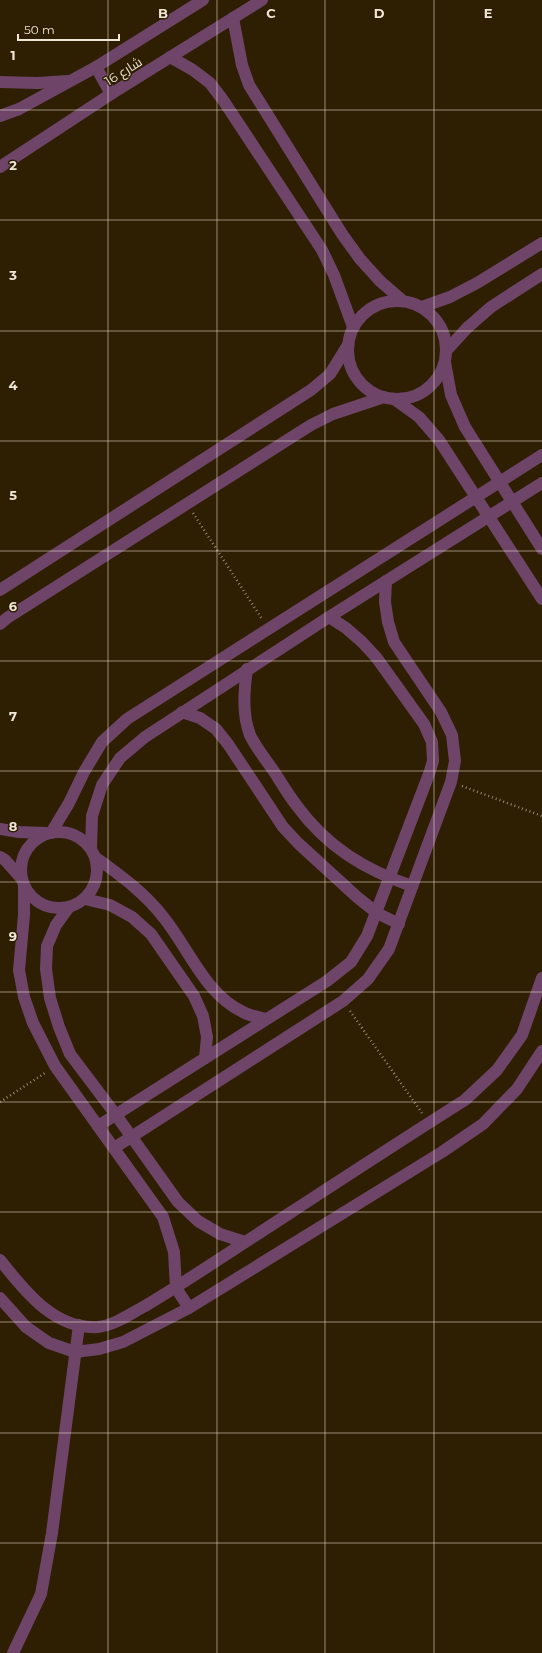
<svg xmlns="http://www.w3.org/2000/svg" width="542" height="1653" font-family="Montserrat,Cairo,sans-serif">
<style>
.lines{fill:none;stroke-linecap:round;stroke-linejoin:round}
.path{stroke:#958873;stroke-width:2.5;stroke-dasharray:1 3;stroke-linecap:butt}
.street{stroke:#6e4568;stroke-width:12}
.grid{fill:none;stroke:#f0e6d6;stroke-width:1;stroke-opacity:0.55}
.labels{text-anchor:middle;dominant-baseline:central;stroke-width:3;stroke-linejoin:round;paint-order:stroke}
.street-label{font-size:13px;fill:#f0e6d6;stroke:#2e1e02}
.grid-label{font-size:13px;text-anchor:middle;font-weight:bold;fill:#f0e6d6;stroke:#2e1e02;stroke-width:3;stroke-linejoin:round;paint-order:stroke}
</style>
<rect width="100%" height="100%" fill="#2e1e02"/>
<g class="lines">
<g class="path">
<path d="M193,513L262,619"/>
<path d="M462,786L542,816"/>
<path d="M350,1011L422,1113"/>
<path d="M0,1102L45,1073"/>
</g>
<g class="street">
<path d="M233,18L242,65L249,85L342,234L360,259L380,281L403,301"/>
<path d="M170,57L193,70L210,83L223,100L322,250L334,275L353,327"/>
<path d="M96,67L111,94"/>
<path d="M0,82L37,83L68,81"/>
<path d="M0,116L19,109L96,67L203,0"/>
<path d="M0,167L111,94L262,0"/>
<circle cx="397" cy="350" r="49"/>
<path d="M422,307L450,297L477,283L542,243"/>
<path d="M446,351L467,328L491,307L542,274"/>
<path d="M445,362L451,395L465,427L542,549"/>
<path d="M394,399L419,417L439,440L542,599"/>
<path d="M0,590L311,390L330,374L348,345"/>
<path d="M0,624L7,618L311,425L333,414L384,397"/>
<path d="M247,669C244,691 242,714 250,735C256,748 267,761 275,773C282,784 289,796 297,806C327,847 365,870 412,886"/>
<path d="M182,712L200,718L216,729L228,744L283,827L299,844L357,897L377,913L399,924"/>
<path d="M0,829L19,832L46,833"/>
<circle cx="59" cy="870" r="38"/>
<path d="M51,833L69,803L84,772L102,742L127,719L542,455"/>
<path d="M91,849L92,816L102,785L120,758L145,737L329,617L542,483"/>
<path d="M0,857L5,860L21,878"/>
<path d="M95,857C120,875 145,893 164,918C189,949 205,994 243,1012C250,1016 259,1017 266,1019"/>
<path d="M24,887V915L19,970L24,997L33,1023L55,1066L163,1217L174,1252L176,1288L189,1308"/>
<path d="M85,899L110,905L132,917L151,934L194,996L203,1016L207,1037L205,1058"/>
<path d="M69,907L56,925L47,946L46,969L50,998L59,1027L70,1054L116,1115L178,1202L198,1221L220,1234L245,1242"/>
<path d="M98,1126L327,981L351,962L367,936L429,774L433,761L432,742L424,724L376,657L362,642L346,628L329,617"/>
<path d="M114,1148L343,1001L368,979L389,949L451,782L455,761L452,735L441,712L394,642L388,622L385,602L386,581"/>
<path d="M0,1260C24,1290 54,1330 98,1327C115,1325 130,1314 145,1306C172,1290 198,1273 224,1256C304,1204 384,1151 465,1100L497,1070L522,1035L542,978"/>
<path d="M0,1298L26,1327L49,1343L75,1352L99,1349L123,1342L189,1308L442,1152L483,1124L517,1089L542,1051"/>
<path d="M13,1653L41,1594L52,1533L79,1325"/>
</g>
</g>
<path class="grid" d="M108,0V1653M217,0V1653M325,0V1653M434,0V1653M0,110H542M0,220H542M0,331H542M0,441H542M0,551H542M0,661H542M0,771H542M0,882H542M0,992H542M0,1102H542M0,1212H542M0,1322H542M0,1433H542M0,1543H542"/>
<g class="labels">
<g class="street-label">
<text transform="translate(123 71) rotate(-32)">شارع 16</text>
</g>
</g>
<g class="grid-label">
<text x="163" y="18">B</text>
<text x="271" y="18">C</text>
<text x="379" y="18">D</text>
<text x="488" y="18">E</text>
<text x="13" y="60">1</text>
<text x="13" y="170">2</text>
<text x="13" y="280">3</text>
<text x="13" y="390">4</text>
<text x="13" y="500">5</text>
<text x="13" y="611">6</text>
<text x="13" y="721">7</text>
<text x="13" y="831">8</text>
<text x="13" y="941">9</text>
</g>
<path d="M18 34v6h101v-6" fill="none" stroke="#f0e6d6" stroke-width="2"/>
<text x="24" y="34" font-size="12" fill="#f0e6d6" stroke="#2e1e02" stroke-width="3" paint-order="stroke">50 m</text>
</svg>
